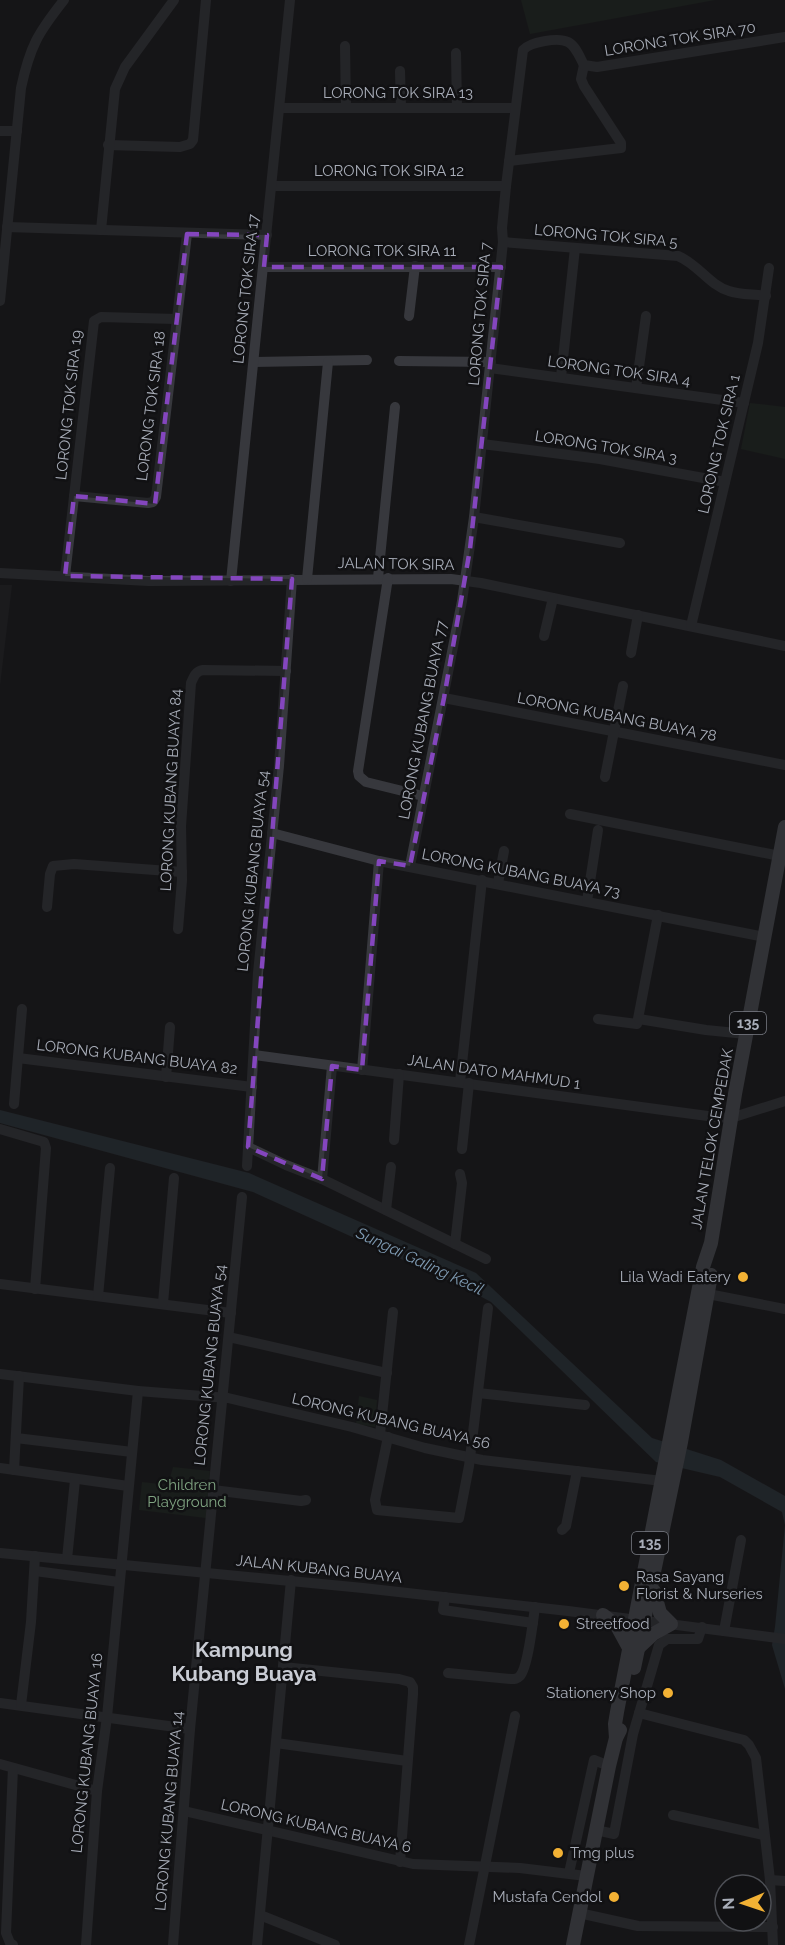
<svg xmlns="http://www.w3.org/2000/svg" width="785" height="1945" font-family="Raleway,sans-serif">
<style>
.built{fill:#222225}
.green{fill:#1e261f}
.water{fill:#2c353c}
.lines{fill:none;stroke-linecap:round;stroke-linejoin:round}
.minor{stroke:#37383d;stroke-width:10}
.major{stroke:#53555c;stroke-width:14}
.marked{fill:none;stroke:#8446be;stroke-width:4.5;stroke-dasharray:12 8;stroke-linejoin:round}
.poi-dot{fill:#f2b134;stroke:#111113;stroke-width:2}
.labels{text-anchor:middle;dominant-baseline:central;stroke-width:5;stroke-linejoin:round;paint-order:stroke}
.shield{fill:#111113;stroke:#7b7e86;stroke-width:1.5}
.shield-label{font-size:14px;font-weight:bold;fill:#a8adb8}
.street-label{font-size:15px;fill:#a8adb8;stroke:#111113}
.poi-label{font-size:15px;fill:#a8adb8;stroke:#111113;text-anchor:end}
.park-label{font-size:15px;fill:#7fa381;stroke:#111113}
.water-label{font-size:16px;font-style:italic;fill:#7f9bb3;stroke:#111113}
.district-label{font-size:21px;font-weight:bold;fill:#c9ccd4;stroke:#111113}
</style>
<rect width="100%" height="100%" fill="#161618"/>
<path class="built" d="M0,585H12L0,685Z"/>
<g class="green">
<path d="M521,0H715L530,34Z"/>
<path d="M750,403L785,407V459L741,449Z"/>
<path d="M359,1396L377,1400L375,1427L356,1424Z"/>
<path d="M173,1467L210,1471L206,1518L139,1510L142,1482L168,1485Z"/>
</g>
<path class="water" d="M0,1110L249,1173L476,1273L652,1438L721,1460L785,1496V1689L772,1645L775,1627L785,1525L782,1512L720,1477L656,1462L491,1302L465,1288L253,1192L0,1123Z"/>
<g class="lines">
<g class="minor">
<path d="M345,46L346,108"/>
<path d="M456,53L457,108"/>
<path d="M400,71L401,108"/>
<path d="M280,108H515"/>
<path d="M0,131H17"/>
<path d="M108,145L180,147L190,144L193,140L206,0"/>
<path d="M509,161L621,148V143L584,86L581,79L584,65"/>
<path d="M272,186H506"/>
<path d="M7,227L267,235"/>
<path d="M101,230L115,89L125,67L174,0"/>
<path d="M503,242L678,256C698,264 709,285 729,291C740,295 754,294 766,296"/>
<path d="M264,267H501"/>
<path d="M0,301L21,88C30,46 38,33 64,0"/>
<path d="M409,316L415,266"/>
<path d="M399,361L491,362"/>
<path d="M254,362L367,360"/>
<path d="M490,368L744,403"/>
<path d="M561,377L575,248"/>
<path d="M636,388L646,316"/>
<path d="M482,444L600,459L725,482"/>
<path d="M74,496L148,503L153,502L156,497L187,234"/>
<path d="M474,517L620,543"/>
<path d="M0,573L149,581L451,579L481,583L785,646"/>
<path d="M65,576L94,321L101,317L176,319"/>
<path d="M378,578L395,407"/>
<path d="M388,578L358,771L359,776L366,782L423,796"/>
<path d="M307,579L328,362"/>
<path d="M231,581L290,0"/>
<path d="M691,626L758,343L769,268"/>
<path d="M544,636L553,598"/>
<path d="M631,653L638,615"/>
<path d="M444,698L785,765"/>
<path d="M605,777L623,686"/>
<path d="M570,814L780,856"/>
<path d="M272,833L379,861L765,937"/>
<path d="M410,866L462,601L474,517L503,242L502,228L506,186L523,50C530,42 558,37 568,42C576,46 580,58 584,65L597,67L785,37"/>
<path d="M498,883L504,851"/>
<path d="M587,901L598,830"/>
<path d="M47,907L50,874L53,866L74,864L182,872"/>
<path d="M178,929L182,880L181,826L191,683C194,676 196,671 203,670L286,671"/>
<path d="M598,1019L637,1024L658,915"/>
<path d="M639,1019L706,1030L746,1034"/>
<path d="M254,1055L715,1117L731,1118L785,1101"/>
<path d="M18,1058L252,1087"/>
<path d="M362,1070L379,861"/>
<path d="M166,1077L170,1027"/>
<path d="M460,1082L482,880"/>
<path d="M14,1104L22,1009"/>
<path d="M0,1129L44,1142L46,1148L35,1289"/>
<path d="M394,1140L399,1074"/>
<path d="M248,1147L286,1165L322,1179L486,1259"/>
<path d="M462,1149L469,1083"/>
<path d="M247,1166L258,973L279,766L292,579"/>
<path d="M322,1179L332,1066"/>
<path d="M386,1210L391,1167"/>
<path d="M455,1244L462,1183L460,1174"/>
<path d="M0,1284L231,1313"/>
<path d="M708,1294L785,1309"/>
<path d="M98,1296L110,1168"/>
<path d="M163,1303L174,1178"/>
<path d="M229,1337L387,1373"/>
<path d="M0,1374L138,1391L228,1398L352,1427L425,1448L482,1460L662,1481"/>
<path d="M478,1393L585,1405"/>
<path d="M380,1434L393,1312"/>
<path d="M388,1437L375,1500L377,1510L459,1518L469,1466L488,1308"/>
<path d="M16,1438L132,1452"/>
<path d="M0,1468L128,1486"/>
<path d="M14,1470L19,1376"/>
<path d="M213,1490L301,1501L306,1500"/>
<path d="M562,1530L566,1526L577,1471"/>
<path d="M0,1553L363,1588L568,1611L785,1639"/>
<path d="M67,1559L75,1480"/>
<path d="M35,1571L119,1582"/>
<path d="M445,1597L443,1610L533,1623"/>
<path d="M724,1631L741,1540"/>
<path d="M283,1667L399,1679L410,1682L413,1687V1694L400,1862"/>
<path d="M448,1673L511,1679C515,1679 517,1679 520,1676C528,1667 533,1621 535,1607"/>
<path d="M0,1703L190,1729"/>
<path d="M21,1705L31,1622L35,1556"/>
<path d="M639,1713L744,1740L749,1745L756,1758L770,1880L773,1945"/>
<path d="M276,1743L407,1761"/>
<path d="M0,1764L97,1791"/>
<path d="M184,1811L413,1864L520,1868L586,1876"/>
<path d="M673,1815L764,1835"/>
<path d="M596,1830L614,1834L633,1734L659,1645L667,1639H698L702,1627"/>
<path d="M569,1873L594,1760L609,1766"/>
<path d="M770,1880L785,1881"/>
<path d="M579,1913L638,1926L773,1927"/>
<path d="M260,1915L335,1945"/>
<path d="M13,1945L10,1943L6,1933L13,1768"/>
<path d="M86,1945L97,1791L107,1717L138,1391"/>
<path d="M173,1945L190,1729L242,1197"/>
<path d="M257,1945L291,1580"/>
<path d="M469,1945L515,1716"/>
</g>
<g class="major">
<path d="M603,1615L617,1626L629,1648"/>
<path d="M639,1647L653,1634L671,1624L660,1613L654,1591"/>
<path d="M634,1668L681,1442L711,1275"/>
<path d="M616,1738L615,1724L617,1712L703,1267L711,1243L735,1094L785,827"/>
<path d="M573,1945L609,1766L616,1738L620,1730"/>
</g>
</g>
<path d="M0 0H785V1945H0ZM187,234L267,235L264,267H501L470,549L444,698L410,866L379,861L362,1070L332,1066L322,1179L248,1147L292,579L65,576L74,496L155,504Z" fill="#161618" fill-opacity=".55" fill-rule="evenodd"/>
<path class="marked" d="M187,234L267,235L264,267H501L470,549L444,698L410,866L379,861L362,1070L332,1066L322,1179L248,1147L292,579L65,576L74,496L155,504Z"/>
<g class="poi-dot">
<circle cx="743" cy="1277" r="6"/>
<circle cx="624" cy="1586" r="6"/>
<circle cx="564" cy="1624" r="6"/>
<circle cx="668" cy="1693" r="6"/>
<circle cx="558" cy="1853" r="6"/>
<circle cx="614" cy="1897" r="6"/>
</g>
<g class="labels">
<g class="shield">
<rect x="730" y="1012" width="36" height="22" rx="4.5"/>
<rect x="632" y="1532" width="36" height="22" rx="4.5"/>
</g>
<g class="shield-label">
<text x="748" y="1023">135</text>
<text x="650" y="1543">135</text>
</g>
<g class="street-label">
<text transform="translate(680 39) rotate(-9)">LORONG TOK SIRA 70</text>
<text x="398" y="93">LORONG TOK SIRA 13</text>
<text x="389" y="171">LORONG TOK SIRA 12</text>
<text transform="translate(606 236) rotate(5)">LORONG TOK SIRA 5</text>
<text x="382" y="251">LORONG TOK SIRA 11</text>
<text transform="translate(246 289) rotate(-84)">LORONG TOK SIRA 17</text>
<text transform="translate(480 314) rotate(-85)">LORONG TOK SIRA 7</text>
<text transform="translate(619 371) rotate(8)">LORONG TOK SIRA 4</text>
<text transform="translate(69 405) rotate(-84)">LORONG TOK SIRA 19</text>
<text transform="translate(151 406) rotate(-83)">LORONG TOK SIRA 18</text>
<text transform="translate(719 444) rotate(-77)">LORONG TOK SIRA 1</text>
<text transform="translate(606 447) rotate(9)">LORONG TOK SIRA 3</text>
<text transform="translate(396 564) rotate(1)">JALAN TOK SIRA</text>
<text transform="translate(617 717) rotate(11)">LORONG KUBANG BUAYA 78</text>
<text transform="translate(423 720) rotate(-79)">LORONG KUBANG BUAYA 77</text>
<text transform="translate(171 790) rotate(-87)">LORONG KUBANG BUAYA 84</text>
<text transform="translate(253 871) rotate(-84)">LORONG KUBANG BUAYA 54</text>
<text transform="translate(521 873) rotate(11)">LORONG KUBANG BUAYA 73</text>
<text transform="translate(137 1057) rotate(7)">LORONG KUBANG BUAYA 82</text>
<text transform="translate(494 1072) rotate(8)">JALAN DATO MAHMUD 1</text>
<text transform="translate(712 1139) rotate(-80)">JALAN TELOK CEMPEDAK</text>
<text transform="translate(210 1365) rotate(-84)">LORONG KUBANG BUAYA 54</text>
<text transform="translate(391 1421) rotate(13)">LORONG KUBANG BUAYA 56</text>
<text transform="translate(319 1569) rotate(6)">JALAN KUBANG BUAYA</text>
<text transform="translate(87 1753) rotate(-84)">LORONG KUBANG BUAYA 16</text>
<text transform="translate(169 1811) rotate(-85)">LORONG KUBANG BUAYA 14</text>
<text transform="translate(316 1826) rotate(13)">LORONG KUBANG BUAYA 6</text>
</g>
<g class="poi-label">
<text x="731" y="1277">Lila Wadi Eatery</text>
<text x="636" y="1577" text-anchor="start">Rasa Sayang<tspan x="636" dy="17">Florist &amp; Nurseries</tspan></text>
<text x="576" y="1624" text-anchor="start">Streetfood</text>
<text x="656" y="1693">Stationery Shop</text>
<text x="570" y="1853" text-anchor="start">Tmg plus</text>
<text x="602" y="1897">Mustafa Cendol</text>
</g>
<g class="park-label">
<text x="187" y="1485">Children<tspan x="187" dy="17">Playground</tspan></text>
</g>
<g class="water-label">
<text transform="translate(420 1261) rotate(25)">Sungai Galing Kecil</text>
</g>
<g class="district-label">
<text x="244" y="1649">Kampung<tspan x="244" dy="24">Kubang Buaya</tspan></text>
</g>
</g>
<g transform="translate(743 1903) rotate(268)"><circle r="28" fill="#111113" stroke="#4d4f55" stroke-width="1.5"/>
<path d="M0-4.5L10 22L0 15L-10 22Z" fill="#f2b134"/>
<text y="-9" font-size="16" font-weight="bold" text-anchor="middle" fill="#a8adb8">N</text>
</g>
</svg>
